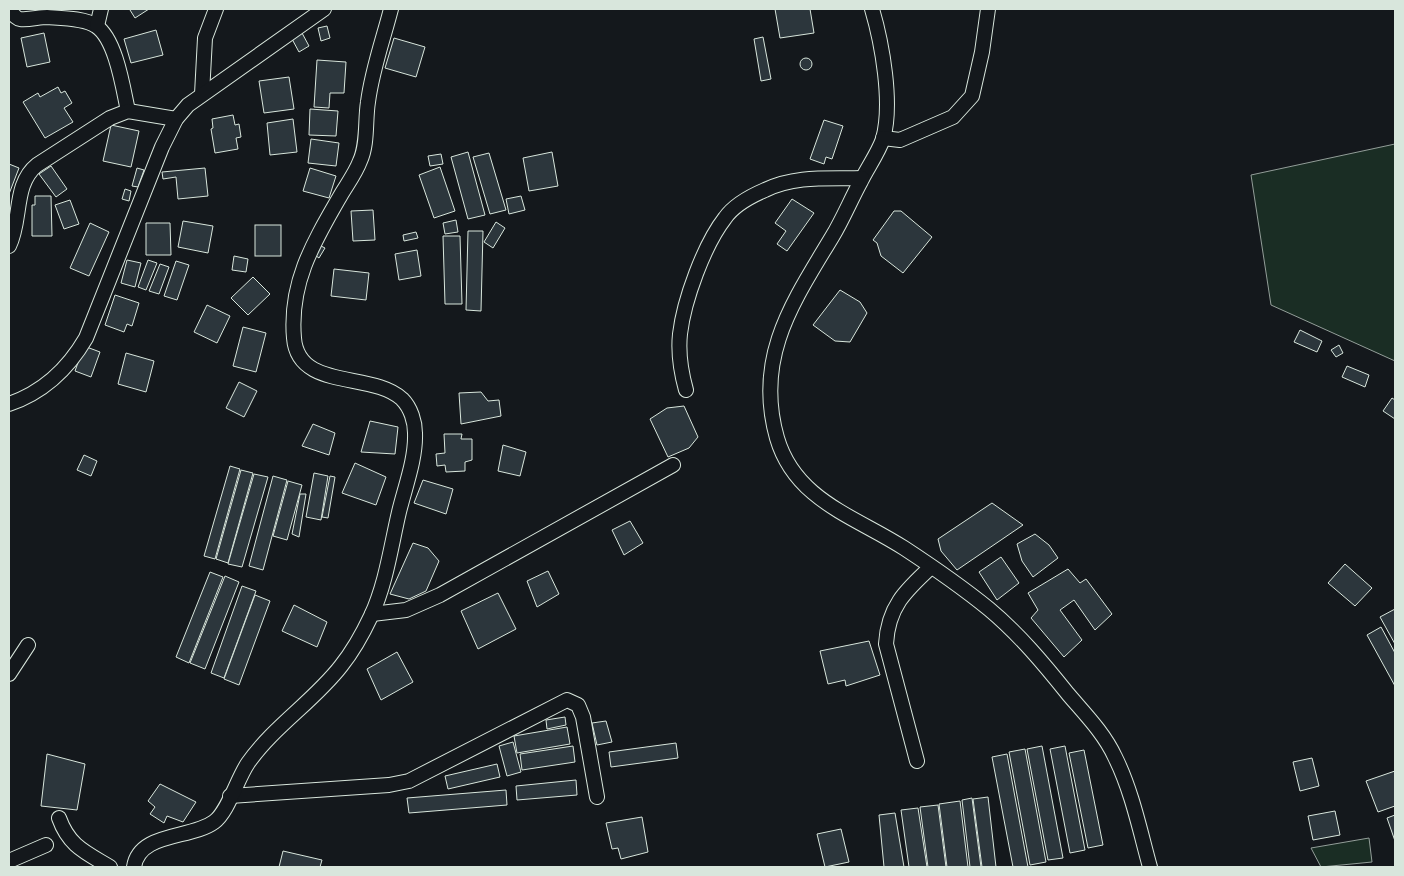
<svg xmlns="http://www.w3.org/2000/svg" width="1404" height="876" font-family="Jost,sans-serif">
<style>
.green{fill:#1a2d24;stroke:#939e99}
.building{fill:#2c363c;stroke:#d8e6dc}
.lines{fill:none;stroke-linecap:round;stroke-linejoin:round}
.minor-casing{stroke:#d8e6dc;stroke-width:16}
.minor{stroke:#14181c;stroke-width:14}
</style>
<rect width="100%" height="100%" fill="#14181c"/>
<g class="green">
<path d="M1395,144V361L1271,305L1251,175Z"/>
<path d="M1369,838L1372,862L1321,867L1311,848Z"/>
</g>
<g class="building">
<path d="M132,9H149L135,18L130,10Z"/>
<path d="M775,9H810L814,33L780,38Z"/>
<path d="M327,26L330,38L321,41L318,28Z"/>
<path d="M156,30L163,55L131,63L124,39Z"/>
<path d="M44,33L50,62L27,67L21,38Z"/>
<path d="M302,33L309,46L299,52L292,39Z"/>
<path d="M763,37L771,79L761,81L754,39Z"/>
<path d="M394,38L425,47L416,77L385,68Z"/>
<circle cx="806" cy="64" r="6"/>
<path d="M317,60L346,62L344,93H330L329,108L314,107Z"/>
<path d="M289,77L294,109L264,113L259,81Z"/>
<path d="M58,87L61,93L65,91L72,103L64,108L73,122L45,138L23,102L38,93L40,97Z"/>
<path d="M310,109L338,111L336,136L309,135Z"/>
<path d="M233,115L235,125L239,124L241,137L236,138L238,149L215,153L211,129L213,128L212,119Z"/>
<path d="M293,119L297,152L270,155L267,123Z"/>
<path d="M824,120L843,126L832,159L826,157L824,164L810,159Z"/>
<path d="M111,125L139,131L131,167L103,161Z"/>
<path d="M311,139L339,143L336,166L308,163Z"/>
<path d="M468,152L485,215L468,219L451,157Z"/>
<path d="M552,152L558,186L529,191L523,158Z"/>
<path d="M489,153L506,210L490,214L473,157Z"/>
<path d="M441,154L443,164L430,166L428,156Z"/>
<path d="M9,164L19,168L9,194Z"/>
<path d="M51,166L67,189L56,197L39,174Z"/>
<path d="M440,167L455,211L434,218L419,175Z"/>
<path d="M137,168L144,170L138,187L132,186Z"/>
<path d="M205,168L208,196L178,199L176,177L163,179L162,172Z"/>
<path d="M310,168L336,176L329,198L303,191Z"/>
<path d="M125,189L131,191L129,201L122,199Z"/>
<path d="M35,196H51L52,236H32V205H35Z"/>
<path d="M521,196L525,210L509,214L506,199Z"/>
<path d="M792,199L814,213L787,251L777,244L786,231L775,223Z"/>
<path d="M70,200L79,224L64,229L55,205Z"/>
<path d="M373,210L375,240L353,241L351,211Z"/>
<path d="M894,211H901L932,237L903,273L881,256L877,243L873,240Z"/>
<path d="M456,220L458,232L445,234L443,223Z"/>
<path d="M183,221L213,226L208,253L178,247Z"/>
<path d="M496,222L505,228L493,248L484,242Z"/>
<path d="M90,223L109,232L89,276L70,268Z"/>
<path d="M146,223H170L171,255H146Z"/>
<rect x="255" y="225" width="26" height="31"/>
<path d="M468,231H483L481,311L466,310Z"/>
<path d="M416,232L418,238L404,241L403,235Z"/>
<path d="M443,236H460L462,304H445Z"/>
<path d="M317,244L325,248L319,258L312,253Z"/>
<path d="M417,250L421,276L399,280L395,254Z"/>
<path d="M234,256L248,259L246,272L232,270Z"/>
<path d="M127,260L141,263L135,287L121,283Z"/>
<path d="M148,260L157,263L146,290L138,287Z"/>
<path d="M176,261L189,265L177,300L164,296Z"/>
<path d="M160,264L169,267L159,294L149,291Z"/>
<path d="M334,269L369,273L366,300L331,296Z"/>
<path d="M253,277L270,294L248,315L231,298Z"/>
<path d="M840,290L860,302L867,313L850,342L835,341L813,325Z"/>
<path d="M115,295L139,303L132,326L127,324L124,332L105,325Z"/>
<path d="M207,305L230,316L217,343L194,332Z"/>
<path d="M243,327L266,333L256,372L233,366Z"/>
<path d="M1300,330L1322,341L1317,352L1294,342Z"/>
<path d="M1339,345L1343,353L1336,357L1331,350Z"/>
<path d="M84,346L100,352L91,377L75,371Z"/>
<path d="M126,353L154,361L146,392L118,384Z"/>
<path d="M1347,366L1369,375L1365,387L1342,377Z"/>
<path d="M239,382L257,391L244,417L226,408Z"/>
<path d="M481,392L488,401L499,400L501,416L461,424L459,393Z"/>
<path d="M1392,398L1395,400V419L1383,411Z"/>
<path d="M684,406L698,437L689,448L668,457L650,419L667,408Z"/>
<path d="M370,421L398,427L395,454L361,452Z"/>
<path d="M313,424L335,433L329,455L302,446Z"/>
<path d="M444,434H462L461,439H472V460L465,462V471L446,472L445,465L437,466L436,454L445,453Z"/>
<path d="M503,445L526,452L520,476L498,471Z"/>
<path d="M84,455L97,461L91,476L77,470Z"/>
<path d="M355,463L386,477L376,505L342,493Z"/>
<path d="M230,466L240,469L215,559L204,556Z"/>
<path d="M241,470L253,473L228,563L216,559Z"/>
<path d="M314,473L328,476L321,520L306,517Z"/>
<path d="M254,474L268,477L242,567L228,564Z"/>
<path d="M273,476L287,480L263,570L249,566Z"/>
<path d="M330,476L335,477L328,518L322,517Z"/>
<path d="M423,480L453,489L446,514L414,503Z"/>
<path d="M288,481L302,485L287,540L273,536Z"/>
<path d="M300,494H306L299,537L292,534Z"/>
<path d="M992,503L1023,525L957,570L941,551L938,539Z"/>
<path d="M630,521L643,543L624,555L612,530Z"/>
<path d="M1035,534L1049,545L1058,558L1033,577L1022,561L1017,544Z"/>
<path d="M413,543L428,548L439,561L426,591L409,599L390,594Z"/>
<path d="M1001,557L1019,583L997,600L979,572Z"/>
<path d="M1345,564L1372,588L1355,606L1328,583Z"/>
<path d="M1068,569L1080,583L1086,579L1112,614L1095,630L1074,600L1060,610L1082,640L1064,657L1031,618L1038,610L1028,593Z"/>
<path d="M548,571L559,594L537,607L527,581Z"/>
<path d="M210,572L223,577L189,663L176,657Z"/>
<path d="M225,576L239,582L205,669L190,663Z"/>
<path d="M242,586L256,591L224,678L211,673Z"/>
<path d="M498,593L516,629L478,649L461,611Z"/>
<path d="M255,595L270,601L239,685L224,679Z"/>
<path d="M294,605L327,622L317,647L282,631Z"/>
<path d="M1395,609V644L1380,617Z"/>
<path d="M1381,627L1395,653V686L1367,635Z"/>
<path d="M869,641L880,675L846,686L845,680L828,684L820,651Z"/>
<path d="M397,652L413,682L381,700L367,669Z"/>
<path d="M565,717L566,725L547,729L546,720Z"/>
<path d="M606,721L612,742L597,745L592,723Z"/>
<path d="M567,727L570,744L517,753L514,736Z"/>
<path d="M513,742L521,772L507,776L499,746Z"/>
<path d="M676,743L678,758L611,767L609,752Z"/>
<path d="M573,746L575,762L522,770L520,754Z"/>
<path d="M1042,746L1063,858L1048,860L1027,749Z"/>
<path d="M1065,746L1085,850L1070,853L1050,749Z"/>
<path d="M1025,749L1046,862L1030,865L1009,752Z"/>
<path d="M1084,750L1103,845L1088,848L1069,753Z"/>
<path d="M47,754L85,764L77,810L41,806Z"/>
<path d="M1007,754L1028,867H1013L992,757Z"/>
<path d="M1312,758L1319,786L1300,791L1293,762Z"/>
<path d="M497,764L500,777L448,789L445,776Z"/>
<path d="M1395,771V806L1378,812L1366,781Z"/>
<path d="M576,780L577,795L517,800L516,786Z"/>
<path d="M160,784L196,802L183,822L167,816L164,823L150,814L155,807L148,801Z"/>
<path d="M506,790L507,805L409,813L407,798Z"/>
<path d="M988,797L996,867H982L973,799Z"/>
<path d="M972,798L981,867H970L962,800Z"/>
<path d="M960,801L968,867H947L939,804Z"/>
<path d="M938,805L946,867H928L920,807Z"/>
<path d="M918,808L927,867H909L901,810Z"/>
<path d="M1335,811L1340,835L1313,840L1308,816Z"/>
<path d="M895,813L904,867H884L879,815Z"/>
<path d="M1395,815V841L1387,818Z"/>
<path d="M642,817L648,852L621,859L618,848L612,849L606,823Z"/>
<path d="M841,829L849,862L825,867L817,834Z"/>
<path d="M283,851L322,860L320,867H279Z"/>
</g>
<g class="lines">
<defs>
<g id="minor">
<path d="M9,9C12,13 15,18 20,19C29,20 39,17 47,17C61,18 85,18 96,26C116,39 123,88 128,111"/>
<path d="M872,9C882,43 893,103 883,139C878,153 868,167 861,181C851,199 843,219 832,237C793,302 754,357 777,438C795,500 854,516 904,548C933,567 962,587 989,609C1019,634 1044,664 1068,694C1085,714 1104,733 1115,757C1132,791 1140,831 1150,867"/>
<path d="M97,26L101,9"/>
<path d="M202,94L205,38L216,9"/>
<path d="M883,138L900,140L953,117L972,96L982,52L988,9"/>
<path d="M9,246C22,220 13,184 37,165L110,118L128,111L176,119"/>
<path d="M686,390C681,372 678,353 680,334C684,300 704,245 725,218C734,205 751,196 765,190C796,175 829,179 862,178"/>
<path d="M9,404C44,392 68,369 86,338L162,147L176,119L188,105L324,9"/>
<path d="M372,614L406,610L440,595L673,465"/>
<path d="M9,674L28,645"/>
<path d="M917,761L886,644C888,607 905,591 931,567"/>
<path d="M230,796L389,785L409,781L567,700L578,705L583,717L597,797"/>
<path d="M59,818C69,846 85,852 110,867"/>
<path d="M9,861L46,845"/>
<path d="M134,867C139,832 191,839 214,822C228,812 237,779 248,763C274,726 314,701 341,666C353,651 363,633 371,616C386,584 391,546 399,512C405,487 416,459 415,433C415,422 411,408 402,399C372,371 298,391 294,338C289,281 315,240 342,193C348,183 356,172 360,161C368,144 365,120 368,102C372,70 383,40 391,9"/>
</g>
</defs>
<use href="#minor" class="minor-casing"/>
<use href="#minor" class="minor"/>
</g>
<rect width="1404" height="876" fill="none" stroke="#d8e6dc" stroke-width="20"/>
</svg>
